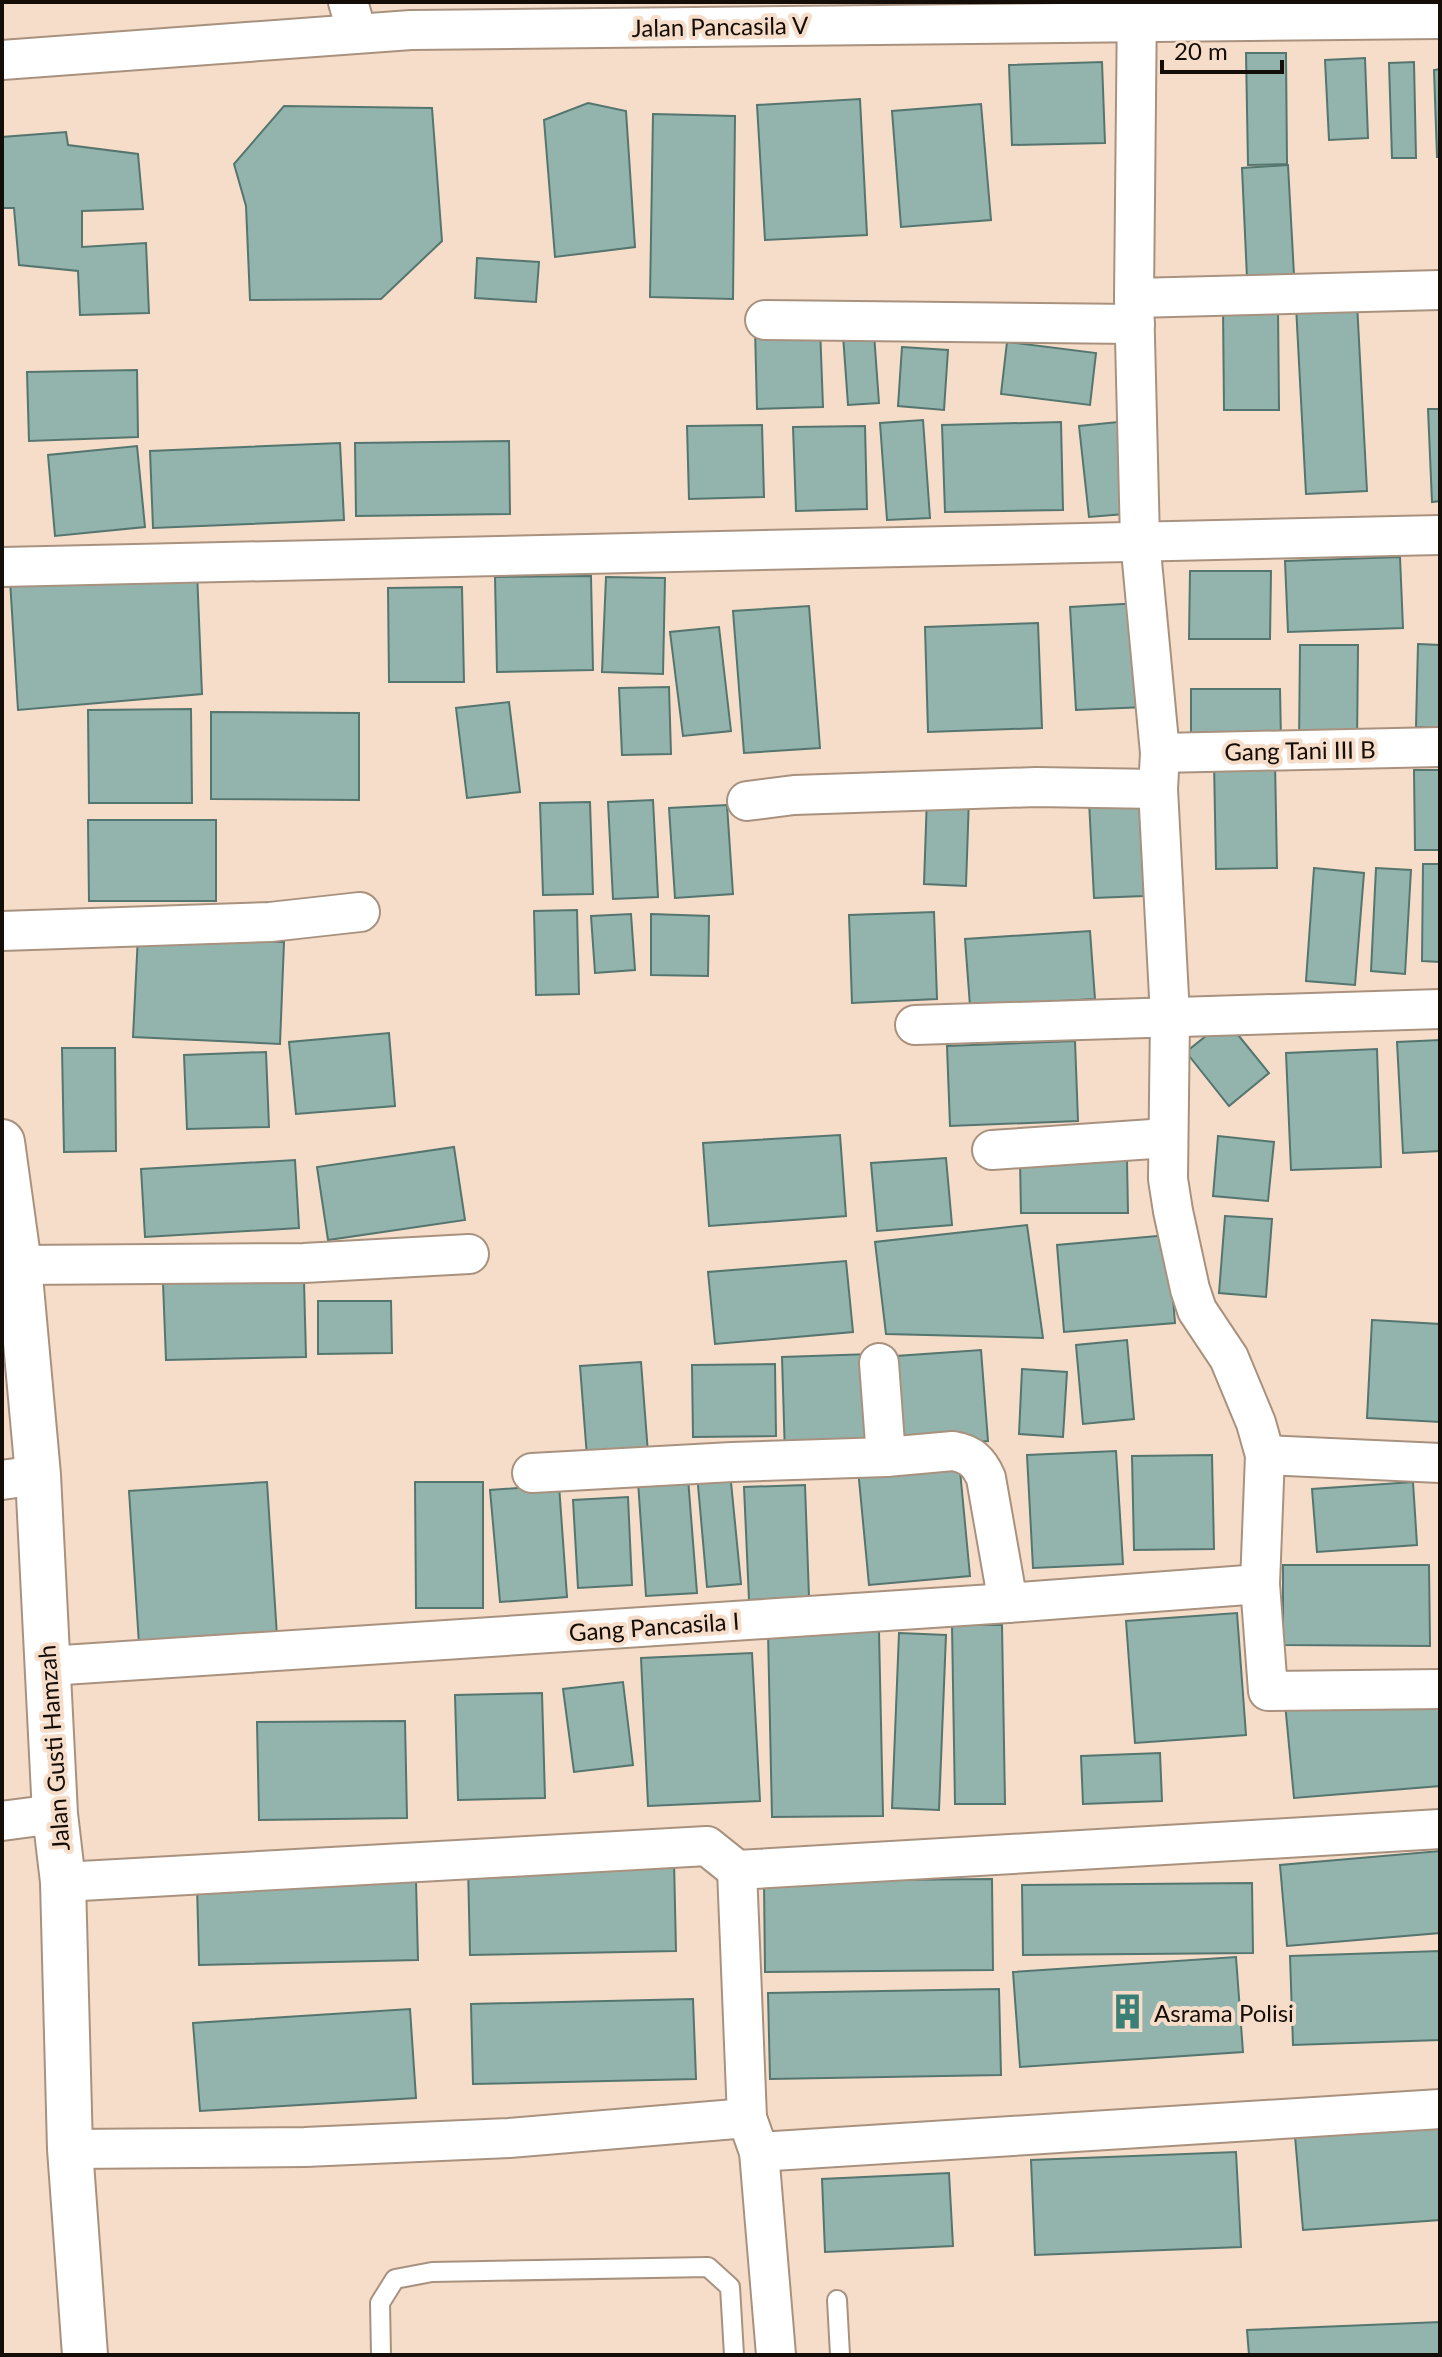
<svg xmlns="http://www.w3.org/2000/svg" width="1442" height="2357" font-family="Lato,sans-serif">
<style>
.building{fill:#92b4ad;stroke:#55756f;stroke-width:2}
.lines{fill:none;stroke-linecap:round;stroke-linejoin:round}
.service-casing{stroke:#a8927f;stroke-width:22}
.minor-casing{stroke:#a8927f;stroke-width:42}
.tertiary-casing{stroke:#a8927f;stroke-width:48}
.service{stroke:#fff;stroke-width:18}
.minor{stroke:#fff;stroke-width:38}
.tertiary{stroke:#fff;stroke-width:44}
.labels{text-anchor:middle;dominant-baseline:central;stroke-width:8;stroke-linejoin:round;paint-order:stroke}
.street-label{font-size:24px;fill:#150d07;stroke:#f6ddc9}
.poi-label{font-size:24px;fill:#150d07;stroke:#f6ddc9;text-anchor:start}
</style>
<rect width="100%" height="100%" fill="#f6ddc9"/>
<g class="building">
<path d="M1246,53H1286L1287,164L1248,165Z"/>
<path d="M1365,58L1368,138L1329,140L1325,60Z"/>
<path d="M1102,62L1105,143L1012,145L1009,65Z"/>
<path d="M1414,62L1416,158H1392L1389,63Z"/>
<path d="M1440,69V157H1437L1434,70Z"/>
<path d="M860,99L867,235L765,240L757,105Z"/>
<path d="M588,103L626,111L635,247L555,257L544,120Z"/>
<path d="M981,104L991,220L901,227L892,111Z"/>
<path d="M284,106L432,108L442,241L381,299L250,300L246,206L234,164Z"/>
<path d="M653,114L735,116L733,299L650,297Z"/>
<path d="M66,132L68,145L138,154L143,209L82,211V247L146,243L149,313L80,315L78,271L19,265L14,208H2V137Z"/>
<path d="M1288,165L1294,275L1247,278L1242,168Z"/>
<path d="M477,258L539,262L536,302L475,298Z"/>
<path d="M1357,303L1367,491L1306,494L1296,306Z"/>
<path d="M1223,308H1278L1279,410H1224Z"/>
<path d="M820,327L823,407L757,409L755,329Z"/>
<path d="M874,334L879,403L848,405L843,335Z"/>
<path d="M1007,342L1096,353L1090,405L1001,394Z"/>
<path d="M902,347L948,350L944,410L898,406Z"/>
<path d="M137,370L138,437L29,441L27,372Z"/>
<path d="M1428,409H1440V501L1432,502Z"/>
<path d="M923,420L930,518L887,520L880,423Z"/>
<path d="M1128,421L1137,513L1089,517L1079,426Z"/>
<path d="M1061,422L1063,510L945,512L942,425Z"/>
<path d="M762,425L764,497L689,499L687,426Z"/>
<path d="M865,426L867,509L796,511L793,427Z"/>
<path d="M509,441L510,514L356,516L355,443Z"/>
<path d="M340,443L344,520L153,528L150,451Z"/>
<path d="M137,446L145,527L55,536L48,455Z"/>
<path d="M1400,557L1403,628L1288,632L1285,561Z"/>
<path d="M197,571L202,694L18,710L10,580Z"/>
<path d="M1190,571H1271L1270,639H1189Z"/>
<path d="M591,576L593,670L497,672L495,577Z"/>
<path d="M606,577L665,578L663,674L602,672Z"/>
<path d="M462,587L464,682H389L388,588Z"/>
<path d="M1140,603L1145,707L1076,710L1070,607Z"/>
<path d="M809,606L820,748L744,753L733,611Z"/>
<path d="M1038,623L1042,728L928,732L925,627Z"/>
<path d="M719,627L731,731L683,736L670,632Z"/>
<path d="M1418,644L1440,645V728L1416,727Z"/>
<path d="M1300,645H1358L1357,747L1299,746Z"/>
<path d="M669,687L671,754L622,755L619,688Z"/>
<path d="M1191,689H1280L1281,740H1191Z"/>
<path d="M509,702L520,792L467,798L456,708Z"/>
<path d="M191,709L192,803H89L88,710Z"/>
<path d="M211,712L359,713V800L211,799Z"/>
<path d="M1275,761L1277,868L1216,869L1214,762Z"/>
<path d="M1414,770H1440V850H1415Z"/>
<path d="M927,796L969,797L966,886L924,884Z"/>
<path d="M1139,798L1144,896L1094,898L1089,801Z"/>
<path d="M653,800L658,897L613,899L608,802Z"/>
<path d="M590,802L593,894L543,895L540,803Z"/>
<path d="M727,805L733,894L675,898L669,808Z"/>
<path d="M88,820H216V901H89Z"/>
<path d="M1423,864H1440V962L1422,961Z"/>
<path d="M1314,868L1364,873L1355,985L1306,981Z"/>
<path d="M1376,868L1411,870L1405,974L1371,971Z"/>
<path d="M577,910L579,994L536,995L534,911Z"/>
<path d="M934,912L937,999L852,1003L849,915Z"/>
<path d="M631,914L635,970L595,973L591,916Z"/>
<path d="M651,914L709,916L708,976L651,975Z"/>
<path d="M1090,931L1095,999L970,1006L965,939Z"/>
<path d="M138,935L284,942L280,1044L133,1037Z"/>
<path d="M1226,1020L1269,1073L1229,1106L1186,1052Z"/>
<path d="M389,1033L395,1106L296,1114L289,1042Z"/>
<path d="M1440,1040V1151L1403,1153L1397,1042Z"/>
<path d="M1075,1041L1078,1121L950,1126L947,1046Z"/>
<path d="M62,1048H115L116,1151L64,1152Z"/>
<path d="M1377,1049L1381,1167L1291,1170L1286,1053Z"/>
<path d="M266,1052L269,1127L187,1129L184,1055Z"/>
<path d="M840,1135L846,1216L709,1226L703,1143Z"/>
<path d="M1218,1136L1274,1142L1268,1201L1213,1196Z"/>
<path d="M454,1147L465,1220L328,1240L317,1167Z"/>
<path d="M946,1158L952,1225L877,1231L871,1163Z"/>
<path d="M295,1160L299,1228L145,1237L141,1169Z"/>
<path d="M1127,1160L1128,1213H1021L1020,1161Z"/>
<path d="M1225,1216L1272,1219L1266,1297L1219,1293Z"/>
<path d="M1027,1225L1043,1338L886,1334L875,1242Z"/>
<path d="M1168,1235L1175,1323L1064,1332L1057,1245Z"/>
<path d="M846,1261L853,1332L715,1344L708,1272Z"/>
<path d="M304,1280L306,1357L166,1360L163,1283Z"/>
<path d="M318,1301H391L392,1353L318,1354Z"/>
<path d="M1372,1320L1440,1324V1422L1367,1418Z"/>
<path d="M1127,1340L1134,1419L1083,1424L1076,1345Z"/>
<path d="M981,1350L988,1441L904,1447L896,1356Z"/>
<path d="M872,1354L876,1452L785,1455L782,1357Z"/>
<path d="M641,1362L648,1453L587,1457L580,1366Z"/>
<path d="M775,1364L776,1436L693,1437L692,1365Z"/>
<path d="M1022,1369L1067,1372L1063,1437L1019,1434Z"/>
<path d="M1116,1451L1123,1564L1033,1568L1027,1455Z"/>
<path d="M1212,1455L1214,1549L1134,1550L1132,1456Z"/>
<path d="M959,1460L970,1576L869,1585L858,1469Z"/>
<path d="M730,1472L741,1584L707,1587L697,1474Z"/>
<path d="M688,1478L697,1593L646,1596L638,1482Z"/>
<path d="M267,1482L277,1636L139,1644L129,1491Z"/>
<path d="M415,1482H483V1608H416Z"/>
<path d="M1413,1482L1417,1545L1317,1552L1312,1489Z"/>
<path d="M559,1485L567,1597L500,1602L490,1490Z"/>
<path d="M805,1485L809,1597L749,1600L744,1487Z"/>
<path d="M628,1497L632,1585L578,1588L573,1500Z"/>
<path d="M1283,1565H1429L1430,1646L1283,1645Z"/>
<path d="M1237,1613L1246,1735L1135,1743L1126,1621Z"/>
<path d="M952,1625H1002L1005,1804H955Z"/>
<path d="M879,1631L883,1816L772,1817L768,1632Z"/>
<path d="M899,1633L946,1635L939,1810L892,1808Z"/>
<path d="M752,1653L760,1801L648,1806L641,1658Z"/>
<path d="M623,1682L633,1765L574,1772L563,1689Z"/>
<path d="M1440,1691V1786L1294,1798L1285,1703Z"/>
<path d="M542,1693L545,1798L458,1800L455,1695Z"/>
<path d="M405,1721L407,1818L259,1820L257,1722Z"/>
<path d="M1160,1753L1162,1801L1083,1804L1081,1756Z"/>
<path d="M1440,1851V1933L1287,1946L1280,1865Z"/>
<path d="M674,1860L676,1951L470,1955L468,1865Z"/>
<path d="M992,1879L993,1970L765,1972L764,1881Z"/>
<path d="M416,1880L418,1960L199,1965L197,1884Z"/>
<path d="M1252,1883L1253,1953L1023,1955L1022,1885Z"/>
<path d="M1440,1951V2040L1293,2045L1290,1956Z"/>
<path d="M1236,1957L1243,2052L1020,2067L1013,1972Z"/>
<path d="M999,1989L1001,2075L770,2079L768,1993Z"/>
<path d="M693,1999L696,2079L473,2084L471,2004Z"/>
<path d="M410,2009L416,2098L200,2111L193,2023Z"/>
<path d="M1440,2125V2220L1303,2230L1295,2136Z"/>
<path d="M1236,2152L1241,2247L1035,2255L1031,2160Z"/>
<path d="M949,2173L953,2246L825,2252L822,2179Z"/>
<path d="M1440,2322V2355H1249L1247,2330Z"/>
</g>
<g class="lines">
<defs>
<g id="service">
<path d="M837,2300L840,2355"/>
<path d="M381,2355L380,2303L395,2279L432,2272L708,2267L730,2287L734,2355"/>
</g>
<g id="minor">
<path d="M348,2L357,33"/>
<path d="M1137,2L1134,298L1140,540L1160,753L1158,789L1170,1016L1168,1179L1173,1211L1190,1289L1197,1310L1229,1358L1256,1423L1265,1455L1260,1584L1268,1691L1440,1689"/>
<path d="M2,60L411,30L1440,19"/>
<path d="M1134,298L1440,290"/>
<path d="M765,320L1135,324"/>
<path d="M2,567L1440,535"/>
<path d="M1160,753L1440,747"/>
<path d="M747,801L794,795L1036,787L1158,789"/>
<path d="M2,931L270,922L360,912"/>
<path d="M915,1025L1440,1009"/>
<path d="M992,1150L1167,1138"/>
<path d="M19,1265L304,1263L469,1254"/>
<path d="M879,1363L886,1457"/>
<path d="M1265,1455L1440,1463"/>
<path d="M532,1473L732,1462L886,1457L953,1451C971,1454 979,1462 986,1478L1008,1603"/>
<path d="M2,1480L38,1475"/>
<path d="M48,1666L1008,1603L1260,1584"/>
<path d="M2,1821L55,1814"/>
<path d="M737,1870L747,2118"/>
<path d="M63,1882L707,1846L737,1870L1440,1829"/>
<path d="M70,2149L305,2147L509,2138L747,2118L759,2152L776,2355"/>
<path d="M759,2152L1440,2109"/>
</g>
<path id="tertiary" d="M2,1142L19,1265L38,1475L55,1814L63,1882L70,2149L85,2355"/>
</defs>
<use href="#service" class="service-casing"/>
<use href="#minor" class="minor-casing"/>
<use href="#tertiary" class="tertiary-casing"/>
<use href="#service" class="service"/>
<use href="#minor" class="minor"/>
<use href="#tertiary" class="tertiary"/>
</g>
<defs>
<symbol id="building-bare" viewBox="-9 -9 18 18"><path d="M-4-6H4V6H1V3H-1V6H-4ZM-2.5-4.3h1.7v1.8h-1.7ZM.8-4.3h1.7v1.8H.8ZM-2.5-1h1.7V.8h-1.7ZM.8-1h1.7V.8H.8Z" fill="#3a7f75" stroke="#f6ddc9" stroke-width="2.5" paint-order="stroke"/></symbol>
</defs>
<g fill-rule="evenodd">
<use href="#building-bare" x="1102" y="1986" width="51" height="51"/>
</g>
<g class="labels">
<g class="street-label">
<text transform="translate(720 26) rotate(-1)">Jalan Pancasila V</text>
<text transform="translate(1300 750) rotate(-1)">Gang Tani III B</text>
<text transform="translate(654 1626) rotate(-4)">Gang Pancasila I</text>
<text transform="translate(53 1748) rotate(-94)">Jalan Gusti Hamzah</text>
</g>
<g class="poi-label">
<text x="1154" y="2012">Asrama Polisi</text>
</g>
</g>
<rect width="1442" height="2357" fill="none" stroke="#150d07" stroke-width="8"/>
<path d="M1162 60v12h120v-12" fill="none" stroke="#150d07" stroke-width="4"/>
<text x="1174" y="60" font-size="24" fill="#150d07" stroke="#f6ddc9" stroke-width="6" paint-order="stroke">20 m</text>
</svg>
